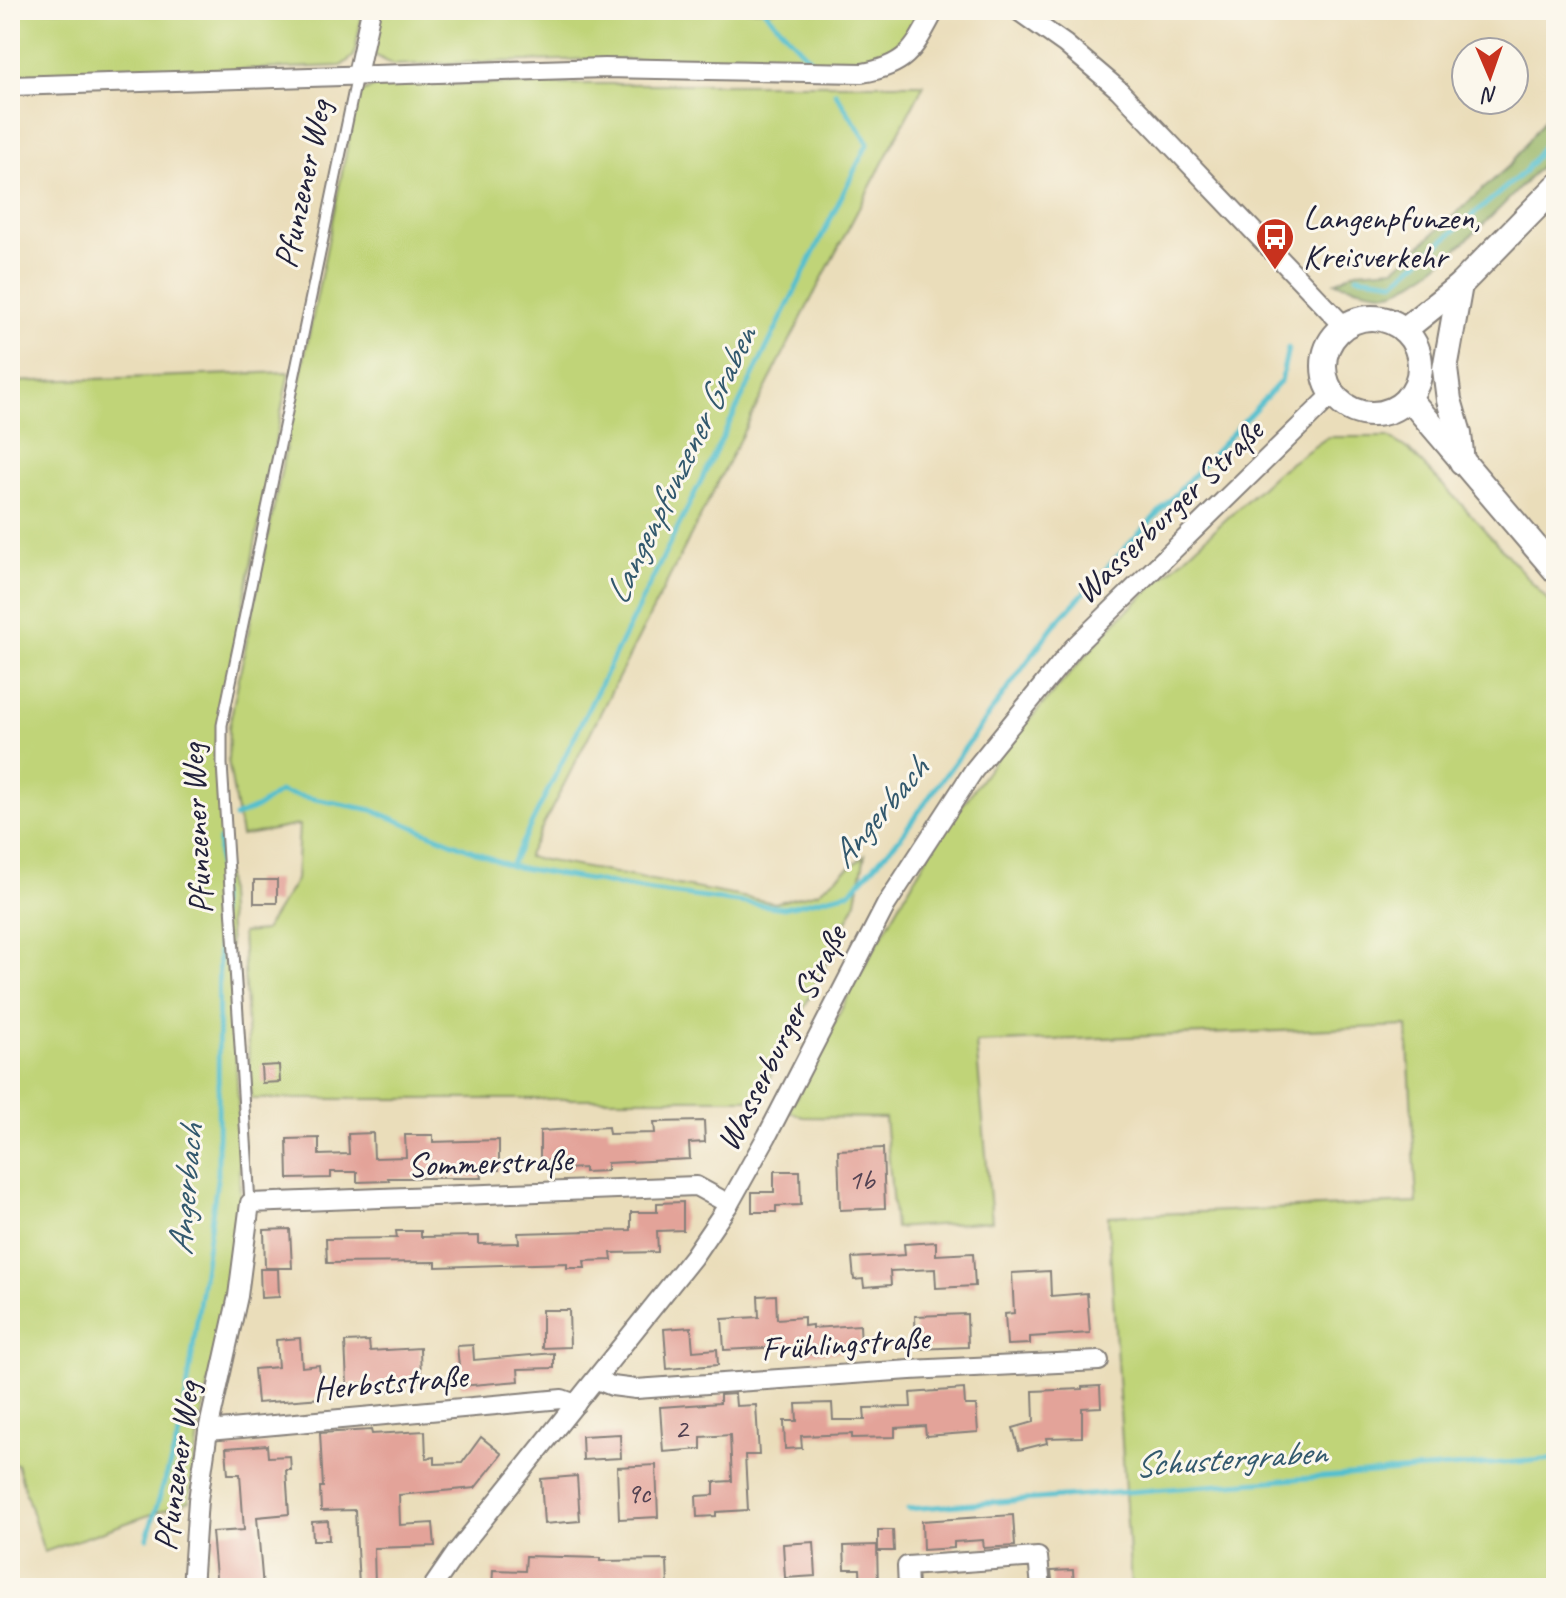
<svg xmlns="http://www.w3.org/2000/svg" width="1566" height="1598" font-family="Caveat,sans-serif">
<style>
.green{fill:#c0d478;stroke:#717b5a;stroke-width:2}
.forest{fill:#98b668;stroke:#5d6c52;stroke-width:2}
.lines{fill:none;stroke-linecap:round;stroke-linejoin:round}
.stream{stroke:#53bfce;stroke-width:5}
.building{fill:#e3a399}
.lane-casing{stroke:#86807a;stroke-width:13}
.street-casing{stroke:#86807a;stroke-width:22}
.secondary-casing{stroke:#86807a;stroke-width:28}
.lane{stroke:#fff;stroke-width:9}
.street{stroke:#fff;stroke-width:18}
.secondary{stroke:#fff;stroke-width:24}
.labels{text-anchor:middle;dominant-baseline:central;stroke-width:6;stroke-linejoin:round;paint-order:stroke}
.number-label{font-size:30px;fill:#524252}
.street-label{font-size:34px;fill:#22223b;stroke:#fbf7ec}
.poi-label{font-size:34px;fill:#22223b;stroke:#fbf7ec;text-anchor:start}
.water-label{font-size:36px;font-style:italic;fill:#33596e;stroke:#fbf7ec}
</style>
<rect width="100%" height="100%" fill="#fbf7ec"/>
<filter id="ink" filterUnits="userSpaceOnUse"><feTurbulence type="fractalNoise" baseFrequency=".0125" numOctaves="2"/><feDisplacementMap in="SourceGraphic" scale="16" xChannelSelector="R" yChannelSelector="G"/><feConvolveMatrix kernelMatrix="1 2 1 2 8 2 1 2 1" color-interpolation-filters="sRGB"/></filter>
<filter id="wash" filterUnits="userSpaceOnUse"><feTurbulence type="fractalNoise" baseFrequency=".006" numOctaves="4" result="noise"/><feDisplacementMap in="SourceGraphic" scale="32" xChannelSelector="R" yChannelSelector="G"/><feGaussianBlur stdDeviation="1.8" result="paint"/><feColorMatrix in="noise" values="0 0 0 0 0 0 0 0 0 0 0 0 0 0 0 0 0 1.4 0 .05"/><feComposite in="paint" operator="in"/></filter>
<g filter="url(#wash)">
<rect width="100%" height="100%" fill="#eaddba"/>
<g class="green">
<path d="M10,10H363L354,56L341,66L10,78Z"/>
<path d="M375,10H922L910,36L875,57L838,64L595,59L393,65L371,53V30Z"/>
<path d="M391,84H924L804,313L527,857L775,903L818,892L865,855L855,905L759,1099H251L242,933L264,931L296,880L299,825L241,836L228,760L229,727L358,94L373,87Z"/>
<path d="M289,372L215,747L223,819L238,1099L240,1203L231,1287L199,1427L189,1501L44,1552L17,1464H10V382Z"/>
<path d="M1328,437H1388L1409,450L1463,506L1556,609V1588H1131L1108,1216L1417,1203L1407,1026L976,1043L992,1221L895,1228L885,1118L803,1117L789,1111L858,977L934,845L1000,753L1116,621L1276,473Z"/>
</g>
<path class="forest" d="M1556,103V148C1529,180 1427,288 1389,292C1376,294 1349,285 1335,282L1356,271L1395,268L1511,164Z"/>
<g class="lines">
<g class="stream">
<path d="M764,10L810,59"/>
<path d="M1357,276L1395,281L1525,171L1556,127"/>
<path d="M235,817L258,807L279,792L372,810L510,866L652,891L784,908L850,892L899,839L1053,626L1281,381L1288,348"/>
<path d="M511,865L868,143L835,92"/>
<path d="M908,1509L1556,1459"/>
<path d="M147,1538L182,1425L218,1173L219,840"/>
</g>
</g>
<g id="blocks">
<g class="building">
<rect x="254" y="880" width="23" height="23"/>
<path d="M279,1065L280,1082L262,1083L261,1066Z"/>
<path d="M704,1121L705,1142L689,1143L690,1159L607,1163V1171L584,1172V1168L564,1169V1160L540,1161V1131L608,1127L609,1134L655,1133L654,1122Z"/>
<path d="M373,1133L374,1158L406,1157L405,1135H433V1142L499,1140V1170L481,1171L482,1178H388L389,1181L357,1182V1172H331V1178L288,1179L287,1139L319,1138V1155L349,1154L348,1134Z"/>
<path d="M883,1148L885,1208L840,1210L838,1150Z"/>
<path d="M774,1171H800L801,1205L776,1206V1212H752V1192H774Z"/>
<path d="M683,1202V1230L657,1231L658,1252L611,1253L612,1260L584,1261L585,1268H567V1263L436,1267V1262L327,1263L326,1239L397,1238L396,1231H421V1237L479,1236V1244L519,1243L518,1233L631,1230V1212H657V1203Z"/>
<path d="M290,1229L292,1268H265L264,1230Z"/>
<path d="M936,1242V1255L973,1253L975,1286L936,1288L935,1269L890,1271L891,1285L864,1287L863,1279L854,1280L852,1258L905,1255L904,1244Z"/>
<path d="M260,1269H278L279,1297L261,1298Z"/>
<path d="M1050,1271L1051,1296L1087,1293L1090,1333L1030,1337V1344L1007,1345L1005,1314L1014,1313L1012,1273Z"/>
<path d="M776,1295L777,1319L804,1317V1326L812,1325V1328L860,1325L861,1346L850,1347V1352L803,1354L802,1346L724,1350L722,1319L759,1317L758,1296Z"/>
<path d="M542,1310H569L570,1347L542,1348Z"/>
<path d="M967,1314L968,1347L916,1349L915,1316Z"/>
<path d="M691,1327L693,1351L717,1349L718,1365L667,1369L664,1329Z"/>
<path d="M300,1338L302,1367L319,1365L322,1398L257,1403L254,1369L278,1367L276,1340Z"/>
<path d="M369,1341L370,1351L420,1348L421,1379L388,1381L389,1391L372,1392L371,1383L347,1384L345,1342Z"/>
<path d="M473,1345L474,1360L554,1353V1368L518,1369L519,1381L461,1386L457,1346Z"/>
<path d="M1100,1386L1101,1407L1082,1408V1437L1046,1438L1047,1443L1019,1450L1013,1428L1034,1422L1033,1391L1082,1389V1387Z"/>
<path d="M964,1389L965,1405H976L978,1432L926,1436L925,1426L895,1428V1437L852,1438V1434L801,1436L802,1448L785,1449L784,1421H797L796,1404L832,1403L833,1420H865L864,1408L911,1407L910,1393Z"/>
<path d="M735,1394L736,1406L756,1405L759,1455H745L748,1510L716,1512V1516L697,1517L696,1496L714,1495V1482L732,1481L730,1435L701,1437V1449L663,1452L660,1407L720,1403V1395Z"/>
<path d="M371,1430L372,1434L425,1431L426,1458L435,1457V1464L462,1463L481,1437L502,1454L475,1488L399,1495L400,1525L433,1523L435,1546L374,1548L375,1586H359L355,1510L321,1511L320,1487H323L320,1433Z"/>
<path d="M620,1434L621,1458L583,1460L582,1436Z"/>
<path d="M267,1445L268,1457L290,1456L291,1470H286L289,1514L257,1517L263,1588H217L212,1532L244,1530L240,1474H228L226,1448Z"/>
<path d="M656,1465L658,1517L619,1519L617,1467Z"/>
<path d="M577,1476L580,1521L544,1524L541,1479Z"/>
<path d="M1013,1515L1015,1546L984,1548L983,1540L954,1542V1548L923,1550L922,1521Z"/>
<path d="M328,1521L329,1540H313L312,1522Z"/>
<path d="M878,1530H893L894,1551H878Z"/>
<path d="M814,1542L816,1576L785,1578L783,1544Z"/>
<path d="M877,1545L878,1588H861L860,1569H845L844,1546Z"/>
<path d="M526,1556L600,1558V1561L667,1560L668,1588H492L493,1570L525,1571Z"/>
<path d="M1073,1570L1074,1588H1053L1051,1571Z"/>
</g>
</g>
</g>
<g filter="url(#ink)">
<use href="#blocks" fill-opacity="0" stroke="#86807a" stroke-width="2"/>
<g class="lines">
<defs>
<path id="lane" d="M250,1203L222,764V725L357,75"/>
<g id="street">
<path d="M1017,10L1065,44L1118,89L1344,326"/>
<path d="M357,75L371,10"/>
<path d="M10,86L605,68L862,73C908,65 914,49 935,10"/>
<path d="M597,1380L612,1386L636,1389L910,1370L1099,1361"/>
<path d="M208,1431L562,1399L576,1404"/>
<path d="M192,1588L198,1500L208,1431L238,1296L250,1203L696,1186L729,1204"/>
<path d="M432,1588L456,1553L693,1257L729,1204L767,1136L886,905L974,770L1074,647L1333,394"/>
<path d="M908,1588L907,1566L1038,1557L1041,1588"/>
</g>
<g id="secondary">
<path d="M1460,285L1445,369L1449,400L1459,434L1462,462"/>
<circle cx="1372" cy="366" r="48"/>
<path d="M1404,330L1460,285L1556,187"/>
<path d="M1408,397L1556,571"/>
</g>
</defs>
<use href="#lane" class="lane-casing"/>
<use href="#street" class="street-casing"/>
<use href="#secondary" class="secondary-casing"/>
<use href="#lane" class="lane"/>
<use href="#street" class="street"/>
<use href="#secondary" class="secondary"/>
</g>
</g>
<defs>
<symbol id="bus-pin" viewBox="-11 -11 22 30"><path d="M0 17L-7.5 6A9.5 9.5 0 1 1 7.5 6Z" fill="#c8321e" stroke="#fbf7ec"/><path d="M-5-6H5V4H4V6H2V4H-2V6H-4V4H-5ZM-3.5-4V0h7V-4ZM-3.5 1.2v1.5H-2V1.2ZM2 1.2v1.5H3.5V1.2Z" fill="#fff"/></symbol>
</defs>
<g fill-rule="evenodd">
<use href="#bus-pin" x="1253" y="215" width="44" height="60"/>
</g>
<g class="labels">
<g class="number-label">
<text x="861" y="1179">1b</text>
<text x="681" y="1428">2</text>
<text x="638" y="1493">9c</text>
</g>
<g class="street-label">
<text transform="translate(302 184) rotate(-78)">Pfunzener Weg</text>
<text transform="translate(1168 511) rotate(-44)">Wasserburger Straße</text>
<text transform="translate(196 829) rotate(-93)">Pfunzener Weg</text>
<text transform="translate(781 1038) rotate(-63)">Wasserburger Straße</text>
<text transform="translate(490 1162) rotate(-2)">Sommerstraße</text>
<text transform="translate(845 1343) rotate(-4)">Frühlingstraße</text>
<text transform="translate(390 1382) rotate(-5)">Herbststraße</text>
<text transform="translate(176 1466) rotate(-82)">Pfunzener Weg</text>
</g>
<g class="poi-label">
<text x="1303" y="217">Langenpfunzen,<tspan x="1303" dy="39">Kreisverkehr</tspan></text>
</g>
<g class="water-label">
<text transform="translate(680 465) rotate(-64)">Langenpfunzener Graben</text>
<text transform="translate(879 812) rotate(-50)">Angerbach</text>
<text transform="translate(185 1190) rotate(-85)">Angerbach</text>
<text transform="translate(1230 1458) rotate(-4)">Schustergraben</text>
</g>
</g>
<rect width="1566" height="1598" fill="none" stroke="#fbf7ec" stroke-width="40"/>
<g transform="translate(1490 76) rotate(178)"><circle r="38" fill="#fbf7ec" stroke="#a4a2a5" stroke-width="2"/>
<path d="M0-6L14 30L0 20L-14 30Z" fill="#c8321e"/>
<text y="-12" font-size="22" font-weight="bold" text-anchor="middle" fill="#22223b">N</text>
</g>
</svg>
